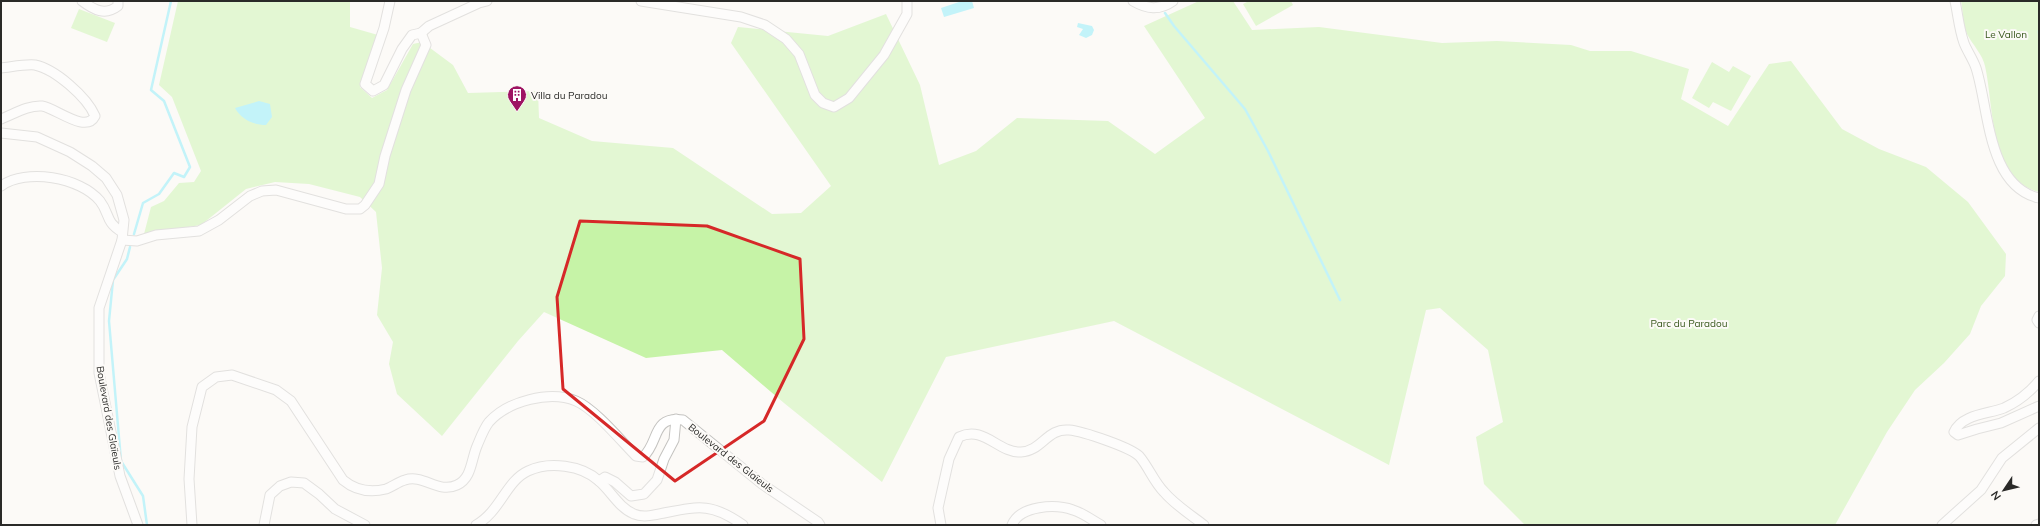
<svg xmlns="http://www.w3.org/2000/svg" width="2040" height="526" font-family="Mulish,sans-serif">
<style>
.green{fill:#c6f3a7}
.water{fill:#7fecfa}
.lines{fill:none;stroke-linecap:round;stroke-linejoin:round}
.stream{stroke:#7fecfa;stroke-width:2.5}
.street-casing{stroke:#c4c3c0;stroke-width:11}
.street{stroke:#fff;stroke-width:9}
.marked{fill:none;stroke:#d62828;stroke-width:3;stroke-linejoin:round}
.labels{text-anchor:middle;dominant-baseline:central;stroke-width:4;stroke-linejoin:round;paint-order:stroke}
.park-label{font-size:10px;fill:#36561a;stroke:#fcfaf7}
.poi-label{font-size:10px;fill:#2a2a28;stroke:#fcfaf7;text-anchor:start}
.street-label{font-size:10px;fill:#2a2a28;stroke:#fcfaf7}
</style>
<rect width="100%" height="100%" fill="#fcfaf7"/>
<g class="green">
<path d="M178,1H350V27L378,35L360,87L372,98L387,90L413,44L422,42L453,65L468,93L538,91L539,118L592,141L673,148L772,214L801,213L831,186L731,43L738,27L828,36L886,14L920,85L939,165L976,151L1017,118L1108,121L1155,154L1205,118L1144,26L1199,1H1233L1252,30L1319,27L1442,43L1497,41L1571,45L1590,51H1631L1689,69L1681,99L1728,126L1769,64L1791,61L1842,129L1879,149L1926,167L1968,202L2006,254L2005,276L1981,306L1970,334L1944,363L1915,390L1887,432L1835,525H1525L1484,484L1476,437L1503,422L1488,350L1440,308L1426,310L1389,465L1114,321L946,357L882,482L784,403L722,350L646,358L544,312L518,341L442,436L397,394L389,364L393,342L377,315L382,268L376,212L360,197L309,184L275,182L246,189L201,225L144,234L151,207L164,201L179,183L194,182L201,171L172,97L159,85Z"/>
<path d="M1249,1H1291L1293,5L1256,26L1243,4Z"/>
<path d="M1961,1H2039V192C1989,179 1994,106 1985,66C1983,55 1972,44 1967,34C1963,25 1963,11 1961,1Z"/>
<path d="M79,9L115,23L107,42L71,28Z"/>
<path d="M1712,62L1729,72L1733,66L1751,76L1731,111L1713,102L1709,108L1692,98Z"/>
</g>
<g class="water">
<path d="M962,1H972L974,8L944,17L941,8Z"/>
<path d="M1078,23L1092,26L1094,30L1092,35L1086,38L1079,35L1083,29L1077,27Z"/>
<path d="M259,101L270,104L272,117L266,125C253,125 241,119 235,108Z"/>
</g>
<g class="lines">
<g class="stream">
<path d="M1165,13L1174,26L1245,109L1268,151L1340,300"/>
<path d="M2039,31V33"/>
<path d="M134,234L143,203L159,194L174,173L184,177L190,167L164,101L151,90L171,1"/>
<path d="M130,247L127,259L113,280L109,321L121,461L143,496L147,525"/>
</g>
<defs>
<g id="street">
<path d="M82,1C94,10 105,16 118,6V1"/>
<path d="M641,1L741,17L765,25L786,39L799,54L815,95L823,103L834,107L849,98L884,55L907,14V1"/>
<path d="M1133,1C1147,9 1159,11 1173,1"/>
<path d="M1955,1C1958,15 1959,29 1964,43C1967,51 1973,59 1976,68C1989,108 1987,186 2039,198"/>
<path d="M421,33L429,26L479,3L487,1"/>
<path d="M1,68C11,67 25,64 35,65C55,69 87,97 95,116C86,134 56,108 42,106C28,105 14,114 1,119"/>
<path d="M1,133L37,137L70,152L92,166L106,178L117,195L124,220L122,240L99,308V373L120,476L138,525"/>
<path d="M1,186C26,168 80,177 100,201C110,214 105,222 122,232"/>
<path d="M122,240L137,241L156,235L199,231L219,220L250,196L262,191L276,190L346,209H360L365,205L379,184L385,156L406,90L426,45L421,33L412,35L402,49L384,85L373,91L365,84L384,28L390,1"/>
<path d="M2039,316L2037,320L2039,323"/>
<path d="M2039,381C2029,393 2019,401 2004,408C1989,414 1962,414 1954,432L1958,435L1977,429L2001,423L2039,406"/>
<path d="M599,481L605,477L615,482L631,496L644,494L657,480L664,459L674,440L676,419"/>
<path d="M192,525L189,479L192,427L202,387L216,377L232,375L276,390L291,401L343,480C355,490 370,493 386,489C392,487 398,482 405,480C424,474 438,494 457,485C472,478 471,460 477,446C480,439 484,428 489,422C508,401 550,390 576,401C595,409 621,441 636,456L643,457C660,442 651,416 683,420L762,484L818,522L820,525"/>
<path d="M264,525L270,495L280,486L291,482L304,483L319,494L335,509L365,525"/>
<path d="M476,525C500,512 506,481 528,471C549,461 582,465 599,481C611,491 619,508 634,514C643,518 654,515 664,513C700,506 712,503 743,525"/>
<path d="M941,525L938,508L949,459L959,437C984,425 998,453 1021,452C1042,451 1047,428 1069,430C1082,431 1133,448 1140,457C1149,468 1154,482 1164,492C1175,505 1191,515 1204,525"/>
<path d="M1012,525C1020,505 1056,504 1073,510C1083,513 1092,520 1101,525"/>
<path d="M1942,525L1981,490L2002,458L2039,428"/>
<path d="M2036,525L2039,524"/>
</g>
</defs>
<use href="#street" class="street-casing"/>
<use href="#street" class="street"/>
</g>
<path d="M0 0H2040V526H0ZM580,221L707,226L800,259L804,339L764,421L675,481L563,389L557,297Z" fill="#fcfaf7" fill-opacity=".55" fill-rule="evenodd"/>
<path class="marked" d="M580,221L707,226L800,259L804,339L764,421L675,481L563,389L557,297Z"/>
<defs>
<symbol id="building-pin" viewBox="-11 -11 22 30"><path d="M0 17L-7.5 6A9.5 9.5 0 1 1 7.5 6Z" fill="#9e1462" stroke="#fcfaf7"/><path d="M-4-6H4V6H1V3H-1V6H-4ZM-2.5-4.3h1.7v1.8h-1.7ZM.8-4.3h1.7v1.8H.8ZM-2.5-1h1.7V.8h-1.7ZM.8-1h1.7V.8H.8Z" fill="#fff"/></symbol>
</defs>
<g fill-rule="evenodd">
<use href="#building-pin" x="506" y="84" width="22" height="30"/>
</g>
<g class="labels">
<g class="park-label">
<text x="2006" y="34">Le Vallon</text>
<text x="1689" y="323">Parc du Paradou</text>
</g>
<g class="poi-label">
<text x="531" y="95">Villa du Paradou</text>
</g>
<g class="street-label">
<text transform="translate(109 418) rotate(80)">Boulevard des Glaïeuls</text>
<text transform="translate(731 458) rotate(38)">Boulevard des Glaïeuls</text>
</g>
</g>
<rect width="2040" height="526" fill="none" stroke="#2a2a28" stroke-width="4"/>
<g transform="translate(2004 490) rotate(235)" stroke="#fcfaf7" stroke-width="3" paint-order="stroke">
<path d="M0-3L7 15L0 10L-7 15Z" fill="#2a2a28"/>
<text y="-6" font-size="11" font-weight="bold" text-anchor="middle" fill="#2a2a28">N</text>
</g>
</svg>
